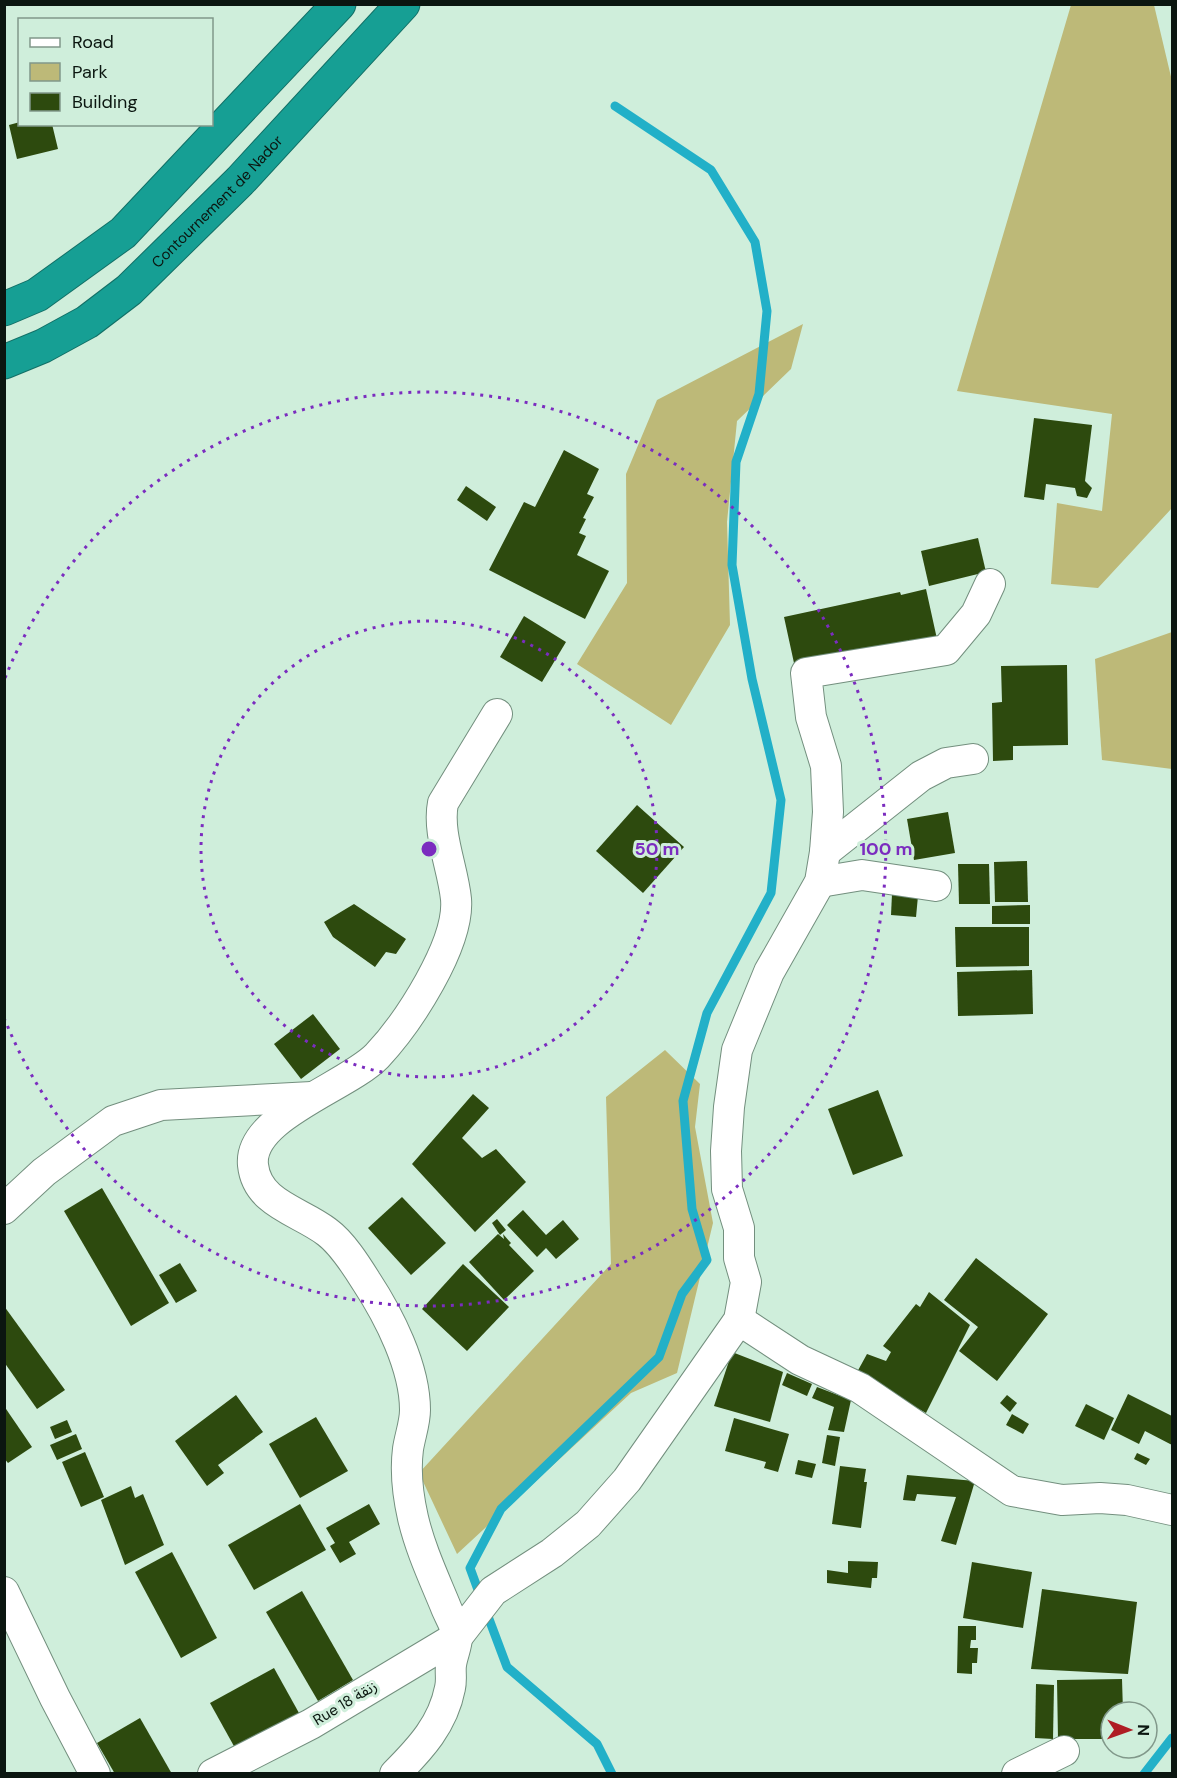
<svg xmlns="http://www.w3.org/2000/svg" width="1177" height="1778" font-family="'DM Sans','Noto Sans Arabic',sans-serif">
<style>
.green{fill:#bdb978}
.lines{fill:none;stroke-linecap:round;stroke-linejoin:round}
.stream{stroke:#22b0c8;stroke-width:9}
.building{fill:#2d4a0e}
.street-casing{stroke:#738f7e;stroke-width:32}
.highway-casing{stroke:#126f66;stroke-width:35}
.street{stroke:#fff;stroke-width:30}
.highway{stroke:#169f94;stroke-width:33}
.ring{fill:none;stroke:#7b2cbf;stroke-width:3;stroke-dasharray:3 6}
.labels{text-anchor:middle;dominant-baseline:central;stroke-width:6;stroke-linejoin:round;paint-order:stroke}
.street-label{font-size:15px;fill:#0b1610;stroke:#cfeedb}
.centre{fill:#7b2cbf;stroke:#cfeedb;stroke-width:3}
.ring-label{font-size:18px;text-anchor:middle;font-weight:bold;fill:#7b2cbf;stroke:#cfeedb;stroke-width:6;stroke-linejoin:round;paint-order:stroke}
</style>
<rect width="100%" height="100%" fill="#cfeedb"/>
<g class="green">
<path d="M1071,5H1154L1172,81V508L1098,588L1051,584L1057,503L1102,511L1112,414L957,391Z"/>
<path d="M803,324L791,369L737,421L727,522L730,625L671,725L577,664L627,583L626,474L657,400Z"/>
<path d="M1172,632V769L1102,760L1095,659Z"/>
<path d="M665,1050L700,1084L695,1127L713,1223L677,1373L631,1393L457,1554L419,1473L611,1264L606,1097Z"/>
</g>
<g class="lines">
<g class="stream">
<path d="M481,1598L470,1568L501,1509L659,1357L682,1294L707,1260L692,1209L683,1101L707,1013L771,893L781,800L752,679L732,565L736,462L759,394L767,311L755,242L711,170L615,106"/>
<path d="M486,1611L507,1667L597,1744L612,1774"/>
<path d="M1144,1774L1172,1738"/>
</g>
</g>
<g class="building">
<path d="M20,122V124H52L58,149L17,159L9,125Z"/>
<path d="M1034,418L1092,425L1085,481L1092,488L1087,498L1077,496L1075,488L1046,484L1044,500L1024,497Z"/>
<path d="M564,450L599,469L587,494L594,497L583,518L586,519L579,533L586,536L577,555L609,571L585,619L489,570L524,502L535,507Z"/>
<path d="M466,486L496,507L487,521L457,500Z"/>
<path d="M978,538L986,572L929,586L921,551Z"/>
<path d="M926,589L937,639L911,644V640L794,663L784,617L900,592L901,595Z"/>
<path d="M524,616L566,642L542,682L500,657Z"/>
<path d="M1067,665L1068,745L1013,746V760L993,761L992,703L1002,702L1001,666Z"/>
<path d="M637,805L684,847L643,893L596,851Z"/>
<path d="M948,812L955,853L914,860L907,819Z"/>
<path d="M1027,861L1028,902H995L994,862Z"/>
<path d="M958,864H989L990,904H959Z"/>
<path d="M892,894L918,896L916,917L891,915Z"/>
<path d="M354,904L406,939L396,954L386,952L375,967L333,937L324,922Z"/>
<path d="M1030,905V924H992V906Z"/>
<path d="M955,927H1029V966L956,967Z"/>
<path d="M1032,970L1033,1014L958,1016L957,972Z"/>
<path d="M313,1014L340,1049L301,1079L274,1044Z"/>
<path d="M878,1090L903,1156L853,1175L828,1109Z"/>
<path d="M473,1094L489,1108L462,1138L482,1158L496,1149L526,1182L475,1232L412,1164Z"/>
<path d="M102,1188L169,1303L131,1326L64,1211Z"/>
<path d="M402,1197L446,1243L411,1275L368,1228Z"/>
<path d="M523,1210L546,1235L563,1220L579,1239L556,1259L546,1248L537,1257L507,1225Z"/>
<path d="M497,1219L506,1230L500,1235L492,1223Z"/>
<path d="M498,1234L504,1239L503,1234L511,1243L509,1245L534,1271L504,1300L469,1262Z"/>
<path d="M976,1258L1048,1314L997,1381L959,1351L978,1327L944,1300Z"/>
<path d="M180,1263L197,1291L176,1303L159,1275Z"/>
<path d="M463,1264L509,1307L467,1351L422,1309Z"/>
<path d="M929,1292L970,1325L926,1413L856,1374L867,1354L886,1361L891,1352L883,1346L916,1304L920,1307Z"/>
<path d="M4,1306L65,1390L37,1409L4,1362Z"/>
<path d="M732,1352L783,1372L770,1422L714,1406Z"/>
<path d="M787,1373L812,1384L807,1396L782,1385Z"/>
<path d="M817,1387L851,1400L844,1432L828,1430L834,1407L812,1398Z"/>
<path d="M1128,1394L1172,1416V1445L1145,1431L1139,1444L1111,1430Z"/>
<path d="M236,1395L263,1432L218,1465L224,1473L207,1486L175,1441Z"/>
<path d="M1007,1395L1017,1403L1010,1412L1000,1403Z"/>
<path d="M1086,1404L1114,1418L1104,1440L1075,1426Z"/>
<path d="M4,1406L32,1447L8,1463L4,1458Z"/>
<path d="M1012,1414L1029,1424L1023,1434L1006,1425Z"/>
<path d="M316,1417L348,1471L300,1498L269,1444Z"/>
<path d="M734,1418L789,1434L778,1472L764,1468L766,1462L725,1451Z"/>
<path d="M67,1420L72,1432L55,1439L50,1427Z"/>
<path d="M76,1434L82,1449L57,1460L50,1445Z"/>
<path d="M827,1435L840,1437L835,1466L822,1463Z"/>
<path d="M85,1452L104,1497L81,1507L62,1462Z"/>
<path d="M1137,1453L1150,1459L1146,1465L1134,1459Z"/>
<path d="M798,1460L816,1464L812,1478L795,1474Z"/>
<path d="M840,1466L866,1469L864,1482H867L861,1528L832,1524Z"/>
<path d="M907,1475L975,1481L956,1545L941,1541L956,1497L917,1494L915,1501L903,1500Z"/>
<path d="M131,1486L135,1498L143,1494L164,1545L125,1565L101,1500Z"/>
<path d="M300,1504L326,1550L254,1590L228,1545Z"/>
<path d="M369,1504L380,1524L349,1542L356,1554L340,1563L330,1546L335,1543L326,1528Z"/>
<path d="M172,1552L217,1638L181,1658L135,1572Z"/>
<path d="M848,1561L878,1562L877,1578H872L871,1588L827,1583V1570L848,1573Z"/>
<path d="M972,1562L1032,1572L1023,1628L963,1618Z"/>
<path d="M1042,1589L1137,1602L1128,1674L1031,1669Z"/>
<path d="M302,1591L353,1680L318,1701L266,1612Z"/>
<path d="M958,1626H976V1640H971L970,1648H978L977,1663H972V1674L957,1673Z"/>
<path d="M274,1668L299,1713L235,1748L210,1703Z"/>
<path d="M1122,1679L1123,1712H1111V1739H1058L1057,1680Z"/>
<path d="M1036,1684L1054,1685L1053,1739L1035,1738Z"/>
<path d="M140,1718L172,1774H115L97,1743Z"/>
</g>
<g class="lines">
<defs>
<g id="street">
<path d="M825,852L921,776L946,763L973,759"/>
<path d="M820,882L862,875L936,886"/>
<path d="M4,1209L44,1172L113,1121L161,1105L312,1097"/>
<path d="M739,1320L800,1360L860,1388L1012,1491L1062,1500L1100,1498L1127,1500L1172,1510"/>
<path d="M4,1592L55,1698L95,1774"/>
<path d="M213,1774L311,1724L458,1636L493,1591L552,1553L588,1524L627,1480L739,1320L746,1282L739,1258V1228L727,1189L726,1151L729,1107L737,1050L769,972L820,882L825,852L828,812L826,766L811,717L806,673L946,650L976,614L990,584"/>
<path d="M395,1774C421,1748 443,1724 450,1688C452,1680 450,1672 451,1665C452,1656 457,1646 457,1637C457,1627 448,1614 445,1605C433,1576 420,1548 413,1518C408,1496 405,1472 408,1449C410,1436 415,1423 415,1410C415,1367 389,1316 366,1281C356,1265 342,1243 327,1232C300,1211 257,1204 253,1165C248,1117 347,1087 377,1056C408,1023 460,944 456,899C453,868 437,833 443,803L497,714"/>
<path d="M1017,1774L1064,1751"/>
</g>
<g id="highway">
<path d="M4,309L37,295L123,233L339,4"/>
<path id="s1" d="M4,362L43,346L87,322L129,290L240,181L403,4"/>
</g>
</defs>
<use href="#street" class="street-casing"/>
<use href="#highway" class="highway-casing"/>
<use href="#street" class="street"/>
<use href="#highway" class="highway"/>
</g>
<g class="ring">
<circle cx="429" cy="849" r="228"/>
<path d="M5 678A457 457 0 1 1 5 1020"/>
</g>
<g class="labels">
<g class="street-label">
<text stroke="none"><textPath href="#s1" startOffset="270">Contournement de Nador</textPath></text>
<text transform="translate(345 1703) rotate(-31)">Rue 18 زنقة</text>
</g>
</g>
<circle cx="429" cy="849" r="9" class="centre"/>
<g class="ring-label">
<text x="657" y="855">50 m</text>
<text x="886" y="855">100 m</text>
</g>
<rect width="1177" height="1778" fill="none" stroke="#0b1610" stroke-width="12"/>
<rect x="18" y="18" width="195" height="108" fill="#cfeedb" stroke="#81988a" stroke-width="1.5"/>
<rect x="30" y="38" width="30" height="9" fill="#ffffff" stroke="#81988a" stroke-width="1.5"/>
<text x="72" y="48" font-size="18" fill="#0b1610">Road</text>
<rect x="30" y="63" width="30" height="18" fill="#bdb978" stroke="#81988a" stroke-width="1.5"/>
<text x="72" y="78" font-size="18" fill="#0b1610">Park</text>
<rect x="30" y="93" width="30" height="18" fill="#2d4a0e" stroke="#81988a" stroke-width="1.5"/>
<text x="72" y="108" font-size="18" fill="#0b1610">Building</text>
<g transform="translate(1129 1730) rotate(91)"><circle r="28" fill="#cfeedb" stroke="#81988a" stroke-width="1.5"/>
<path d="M0-4.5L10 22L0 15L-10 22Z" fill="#af1d24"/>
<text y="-9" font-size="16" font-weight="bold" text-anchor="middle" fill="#0b1610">N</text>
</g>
</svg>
